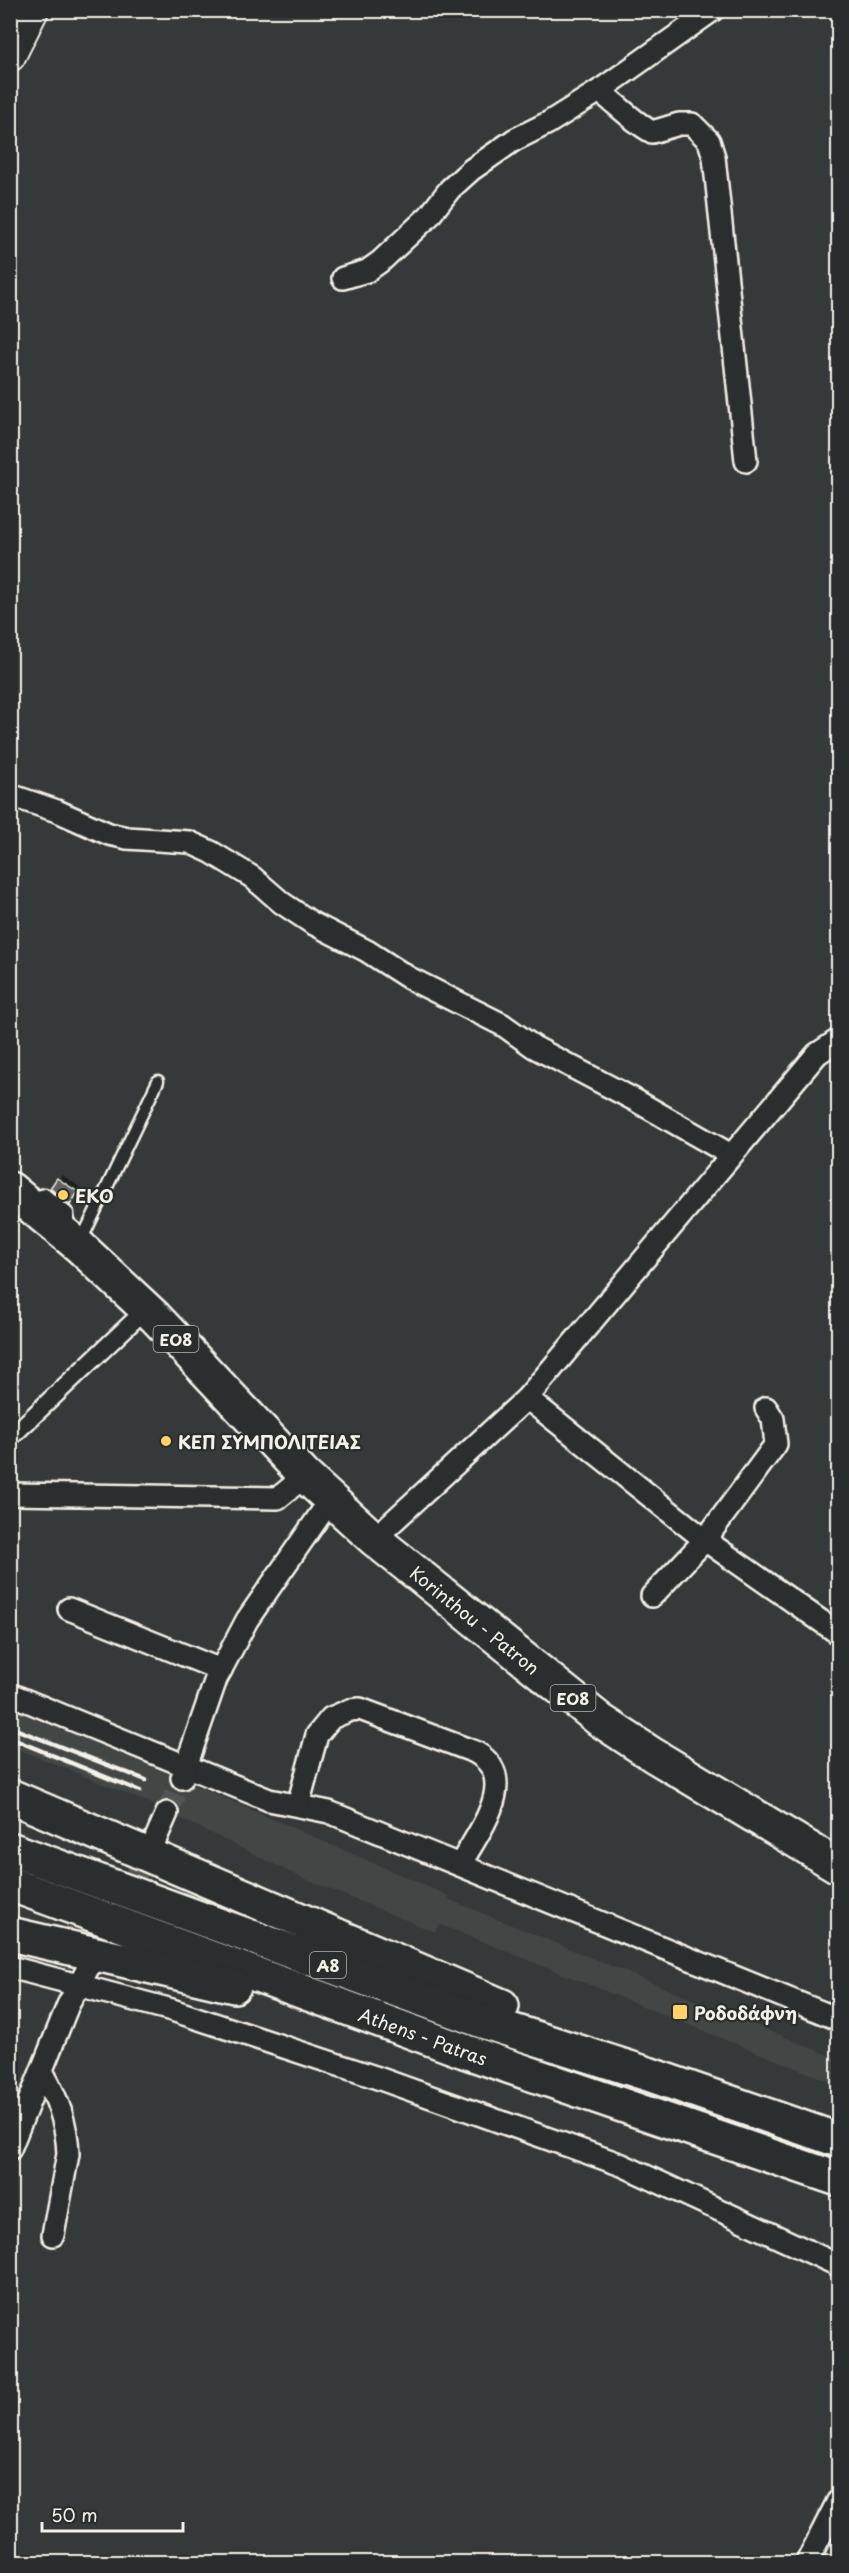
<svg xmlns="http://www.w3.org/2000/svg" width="849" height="2573" font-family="'Playpen Sans',sans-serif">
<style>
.built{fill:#434645}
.shadow{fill:#0007}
.building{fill:#616362;stroke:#f4f1e8;stroke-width:1.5}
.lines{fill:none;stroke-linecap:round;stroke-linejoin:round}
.minor-tunnel{stroke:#525553;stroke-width:21;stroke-dasharray:21 10;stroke-linecap:butt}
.service-casing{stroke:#f4f1e8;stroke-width:15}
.pedestrian-casing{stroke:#f4f1e8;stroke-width:21}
.minor-casing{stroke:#f4f1e8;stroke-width:26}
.secondary-casing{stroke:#f4f1e8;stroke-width:34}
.primary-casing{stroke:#f4f1e8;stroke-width:38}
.motorway-casing{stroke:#f4f1e8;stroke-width:38}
.service{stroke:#2a2d2e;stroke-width:10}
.pedestrian{stroke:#2a2d2e;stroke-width:16}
.minor{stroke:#2a2d2e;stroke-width:21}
.secondary{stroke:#2a2d2e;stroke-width:30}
.primary{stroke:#2a2d2e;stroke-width:33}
.motorway{stroke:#2a2d2e;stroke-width:33}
.rail{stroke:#f4f1e8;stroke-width:4.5}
.poi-dot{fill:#ffd166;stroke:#2a2d2e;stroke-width:2}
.labels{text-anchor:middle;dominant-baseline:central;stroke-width:4.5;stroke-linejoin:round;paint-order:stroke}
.shield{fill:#2a2d2e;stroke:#b7b6b0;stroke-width:1.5}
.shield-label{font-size:16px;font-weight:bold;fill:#f4f1e8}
.poi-label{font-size:18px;font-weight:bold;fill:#f4f1e8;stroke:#2a2d2e;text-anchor:start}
.street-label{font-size:18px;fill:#f4f1e8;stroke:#2a2d2e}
</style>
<rect width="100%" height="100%" fill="#363939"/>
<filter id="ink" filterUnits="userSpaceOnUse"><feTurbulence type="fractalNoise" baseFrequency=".0167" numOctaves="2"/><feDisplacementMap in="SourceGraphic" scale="12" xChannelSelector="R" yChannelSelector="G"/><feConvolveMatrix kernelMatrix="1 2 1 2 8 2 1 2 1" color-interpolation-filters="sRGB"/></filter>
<g filter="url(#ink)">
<path class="built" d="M10,1708L169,1774L449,1896L448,1899L838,2059V2085L439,1924L435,1932L298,1876L147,1802L11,1746Z"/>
<path class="shadow" d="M62,1175L81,1188L74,1199L58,1179Z"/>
<path class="building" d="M57,1178L78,1192L70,1205L50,1188Z"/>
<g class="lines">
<g class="minor-tunnel">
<path d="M167,1813L182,1778"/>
<path d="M93,1959L152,1845"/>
</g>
<defs>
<g id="service">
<path d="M30,1198L45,1194L68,1213V1228"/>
<path d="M80,1243L158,1081"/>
</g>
<path id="pedestrian" d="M10,1438L146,1309"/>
<g id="minor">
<path d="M599,91C617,104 633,122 652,132L679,124H692L709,141L714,157L746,461"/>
<path d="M343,278L367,271L381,261L429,216L450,189L471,170L514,140L548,123L599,91L713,10"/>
<path d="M10,795L57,811L109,834L127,838L189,842L211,852L252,877L282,903L312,923L367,951L409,978L503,1025L534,1047L633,1099L731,1155"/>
<path d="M527,1398L705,1540L838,1633"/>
<path d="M10,1494L278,1498L305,1476"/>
<path d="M374,1539L527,1398L817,1054L838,1040"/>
<path d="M652,1596L705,1540L776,1444L773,1419L766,1408"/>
<path d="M69,1609L221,1670"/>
<path d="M10,1694L269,1800L329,1812L838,2019"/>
<path d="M182,1778L216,1679L247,1620L331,1499"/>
<path d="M298,1805L317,1735L331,1718L350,1710L360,1709L475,1752C522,1778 478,1832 460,1865"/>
<path d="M156,1838L167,1813"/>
<path d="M10,1967L172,2010L375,2077L622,2165L838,2265"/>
<path d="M42,2071C57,2098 67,2122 68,2154L53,2235"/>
<path d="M10,2149L68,2005L93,1959"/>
<path d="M807,2562L838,2501"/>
</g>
<path id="secondary" d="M10,56L33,10"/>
<path id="primary" d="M10,1189L79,1246L155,1317L305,1476L374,1539L600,1720L653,1755L838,1866"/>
<g id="motorway">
<path d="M10,1796L502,2006"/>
<path d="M10,1849L482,2021L648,2074L838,2140"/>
<path d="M10,1884L464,2051L838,2179"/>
<path d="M10,1934L234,1986"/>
</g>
</defs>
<use href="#service" class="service-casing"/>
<use href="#pedestrian" class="pedestrian-casing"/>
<use href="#minor" class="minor-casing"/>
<use href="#secondary" class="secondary-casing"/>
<use href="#primary" class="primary-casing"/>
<use href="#motorway" class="motorway-casing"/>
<use href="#service" class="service"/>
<use href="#pedestrian" class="pedestrian"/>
<use href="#minor" class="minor"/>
<use href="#secondary" class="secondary"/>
<use href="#primary" class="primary"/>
<use href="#motorway" class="motorway"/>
<g class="rail">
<path d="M10,1727L146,1780"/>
<path d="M10,1738L140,1791"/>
</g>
</g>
</g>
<g class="poi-dot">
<circle cx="63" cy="1195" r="6"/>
<circle cx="166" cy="1441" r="6"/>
<rect x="672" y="2004" width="16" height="16" rx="3"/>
</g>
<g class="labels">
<g class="shield">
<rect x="153.5" y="1326" width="45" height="26" rx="4.5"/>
<rect x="550.5" y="1685" width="45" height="26" rx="4.5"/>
<rect x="310" y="1952" width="36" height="26" rx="4.5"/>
</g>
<g class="shield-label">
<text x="176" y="1339">ΕΟ8</text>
<text x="573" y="1698">ΕΟ8</text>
<text x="328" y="1965">Α8</text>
</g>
<g class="poi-label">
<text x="75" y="1195">EKO</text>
<text x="178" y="1441">ΚΕΠ ΣΥΜΠΟΛΙΤΕΙΑΣ</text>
<text x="694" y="2012">Ροδοδάφνη</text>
</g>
<g class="street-label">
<text transform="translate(475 1620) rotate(39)">Korinthou - Patron</text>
<text transform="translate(423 2036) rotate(20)">Athens - Patras</text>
</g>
</g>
<rect width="849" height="2573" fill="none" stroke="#2a2d2e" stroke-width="36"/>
<rect x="18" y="18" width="813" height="2537" fill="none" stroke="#f4f1e8" stroke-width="2" filter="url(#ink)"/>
<path d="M42 2522v9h141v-9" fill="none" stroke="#f4f1e8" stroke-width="3"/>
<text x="51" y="2522" font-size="18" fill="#f4f1e8" stroke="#2a2d2e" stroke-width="4.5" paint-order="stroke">50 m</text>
</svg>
